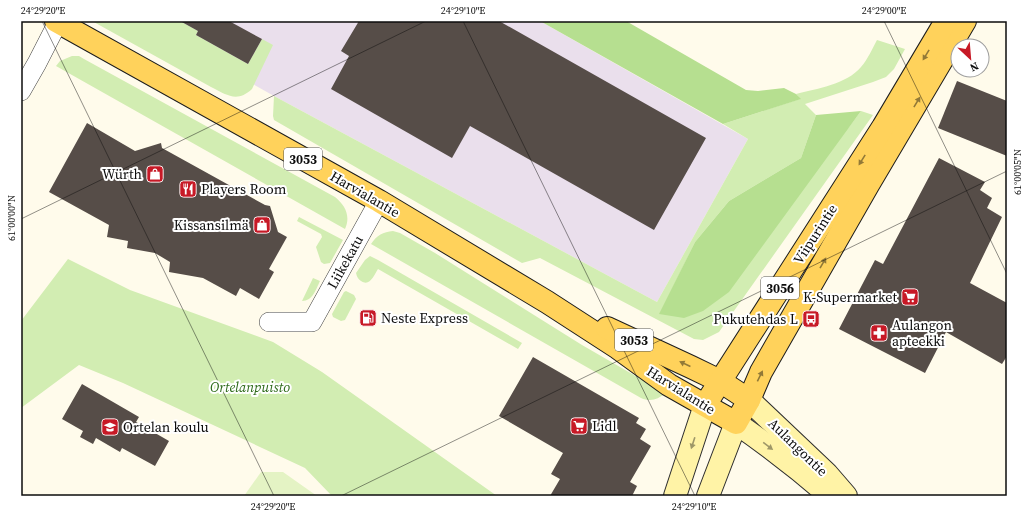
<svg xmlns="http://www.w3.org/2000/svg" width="1028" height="517" font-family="'Source Serif 4',serif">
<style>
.industrial{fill:#eadfec}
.green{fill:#d2edb2}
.forest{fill:#b6df90}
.pitch{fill:#e4f3c4}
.building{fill:#564d48}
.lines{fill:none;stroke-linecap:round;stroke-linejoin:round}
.street-casing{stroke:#3f3f3f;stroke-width:20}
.secondary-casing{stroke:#2e2e2e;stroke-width:24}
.primary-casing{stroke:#1d1d1d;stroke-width:24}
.street{stroke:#fff;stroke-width:19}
.secondary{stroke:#fff3a6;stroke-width:22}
.primary{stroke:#ffd25b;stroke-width:22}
.oneway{fill:#927937}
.oneway2{fill:#9e9768}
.ticks{fill:none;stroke:#0c0c0c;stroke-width:1;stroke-opacity:0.45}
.labels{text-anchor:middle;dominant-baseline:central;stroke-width:4;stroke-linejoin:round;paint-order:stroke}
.shield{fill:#fff;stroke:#555;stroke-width:1}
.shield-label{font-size:13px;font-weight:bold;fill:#0c0c0c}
.poi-label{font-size:14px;fill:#0c0c0c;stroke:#fff;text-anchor:start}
.street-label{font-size:14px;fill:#0c0c0c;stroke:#fff}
.park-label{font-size:14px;font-style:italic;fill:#2b6917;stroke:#fff}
.neatline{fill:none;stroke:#0c0c0c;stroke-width:1.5}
.ticks-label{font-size:10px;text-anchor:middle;fill:#0c0c0c}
</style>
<rect width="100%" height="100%" fill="#fffbeb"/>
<path class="industrial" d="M142,21H540L748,139L657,302L274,96Z"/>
<g class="green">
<path d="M92,21H180L198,31L196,35L248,64L262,39L273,45L252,89C237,103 227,95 211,87Z"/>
<path d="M877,40L905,49L894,69L886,77L873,82L805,104L816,115L801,158L729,201L695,242L660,314L849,127L861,111L873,115L719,332L703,340L694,339L540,258L522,263L274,120L273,116L274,96L657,302L748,139L723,124L800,99L796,94C816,89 847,84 861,67C868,59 872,49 877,40Z"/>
<path d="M72,56H79L84,59L335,197C345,205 351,216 345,229L56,66L60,61Z"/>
<path d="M299,217L343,240L330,263L324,264L321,262L316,247L322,237L321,234L297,221Z"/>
<path d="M393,231L400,233L435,253L582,345L665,393C658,400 650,402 641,398L371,244C377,235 383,232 393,231Z"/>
<path d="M370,256L378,260L522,343L518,349L378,269C374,275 370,287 361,281C358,279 357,277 356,273L365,260Z"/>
<path d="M68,259L130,290L273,342L322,372L497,496H332L305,468L123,383L79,365L21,408V321Z"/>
<path d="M313,278L320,281C316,289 313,301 302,301Z"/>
<path d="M346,291L354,295L356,299L345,320L341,321L333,317L332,314L344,292Z"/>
</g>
<g class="forest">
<path d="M540,21H626L746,90L758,91L784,88L796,94L801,99L723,124Z"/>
<path d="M861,111L729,292L703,311L684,318L659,314L695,242L729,201L801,158L816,115Z"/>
</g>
<path class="pitch" d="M261,472H283L317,496H244Z"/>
<g class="building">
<path d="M180,21H229L262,39L248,64L196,35L198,31Z"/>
<path d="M359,21H499L706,138L654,230L470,126L452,158L331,89L349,56L341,51Z"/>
<path d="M957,81L1007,101V156L938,128Z"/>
<path d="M87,123L135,151L161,143L162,148L265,205L270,206L278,232L287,237L269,269L274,272L259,299L240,288L236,296L203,278L169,272L170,262L155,253L127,248L128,241L107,237L109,225L49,192Z"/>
<path d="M939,158L985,182L980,190L992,198L987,208L1002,217L970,283L1007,303V356L1002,364L946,332L925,373L839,329L875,260L883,264Z"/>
<path d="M533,357L639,418L636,423L646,429L640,439L651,446L630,482L637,486L632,496H550L560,479L551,474L563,453L499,416Z"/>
<path d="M82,384L139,417L136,422L169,441L155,466L122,448L120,452L96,438L93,444L80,437L83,431L62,419Z"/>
</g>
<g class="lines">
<defs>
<g id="street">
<path d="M21,91L37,63L58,22"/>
<path d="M269,322H312L379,201"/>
</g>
<g id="secondary">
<path d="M749,400L827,474L846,496"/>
<path d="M675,496L705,405"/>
<path d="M708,496L736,423C769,446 800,470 830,496"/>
</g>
<g id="primary">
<path d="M56,21L379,201L547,302L618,348L669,385L736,423L749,400L761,372L868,185L965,21"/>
<path d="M607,328L691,367L720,381L749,400"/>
<path d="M705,405L883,127L946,21"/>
</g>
</defs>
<use href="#street" class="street-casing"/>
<use href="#secondary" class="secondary-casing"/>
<use href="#primary" class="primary-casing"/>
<use href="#street" class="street"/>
<use href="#secondary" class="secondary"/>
<use href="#primary" class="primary"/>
</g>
<defs><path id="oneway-solid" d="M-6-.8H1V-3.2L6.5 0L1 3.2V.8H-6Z"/></defs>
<g class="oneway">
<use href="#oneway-solid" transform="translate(926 55) rotate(121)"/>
<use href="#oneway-solid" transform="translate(917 102) rotate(-59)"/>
<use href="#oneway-solid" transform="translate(862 160) rotate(122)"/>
<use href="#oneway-solid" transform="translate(823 263) rotate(-60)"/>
<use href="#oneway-solid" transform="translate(685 364) rotate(-155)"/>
<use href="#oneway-solid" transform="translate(760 376) rotate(-64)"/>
</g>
<g class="oneway2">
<use href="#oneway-solid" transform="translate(693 443) rotate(108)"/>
<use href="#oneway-solid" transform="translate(768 446) rotate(37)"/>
</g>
<path class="ticks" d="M42,21L274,496M463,21L695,496M884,21L1007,274M21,219L426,21M341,496L1007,171"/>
<defs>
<symbol id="shop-square" viewBox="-11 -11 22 22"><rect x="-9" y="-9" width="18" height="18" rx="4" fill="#c71926" stroke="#fff"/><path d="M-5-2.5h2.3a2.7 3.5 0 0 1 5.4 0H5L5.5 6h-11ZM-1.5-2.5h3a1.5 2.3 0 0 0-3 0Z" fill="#fff"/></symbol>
<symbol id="restaurant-square" viewBox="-11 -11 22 22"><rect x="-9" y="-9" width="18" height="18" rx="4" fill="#c71926" stroke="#fff"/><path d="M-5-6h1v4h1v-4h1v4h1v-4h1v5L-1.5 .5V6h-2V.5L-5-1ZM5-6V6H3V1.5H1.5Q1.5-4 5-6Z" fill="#fff"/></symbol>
<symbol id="supermarket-square" viewBox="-11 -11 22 22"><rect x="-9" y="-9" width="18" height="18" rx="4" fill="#c71926" stroke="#fff"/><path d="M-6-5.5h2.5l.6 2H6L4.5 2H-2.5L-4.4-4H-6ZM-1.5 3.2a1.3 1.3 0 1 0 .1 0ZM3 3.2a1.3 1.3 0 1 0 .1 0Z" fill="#fff"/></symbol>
<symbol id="fuel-square" viewBox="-11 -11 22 22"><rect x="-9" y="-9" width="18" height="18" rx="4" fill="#c71926" stroke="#fff"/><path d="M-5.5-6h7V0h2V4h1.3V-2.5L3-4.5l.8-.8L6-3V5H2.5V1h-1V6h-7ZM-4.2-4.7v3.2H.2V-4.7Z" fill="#fff"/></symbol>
<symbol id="bus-square" viewBox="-11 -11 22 22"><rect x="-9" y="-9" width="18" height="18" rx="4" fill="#c71926" stroke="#fff"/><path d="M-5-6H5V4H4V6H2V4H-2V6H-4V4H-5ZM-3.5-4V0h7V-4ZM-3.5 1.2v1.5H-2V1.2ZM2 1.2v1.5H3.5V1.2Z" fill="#fff"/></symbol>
<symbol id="pharmacy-square" viewBox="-11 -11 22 22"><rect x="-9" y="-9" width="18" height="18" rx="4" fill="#c71926" stroke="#fff"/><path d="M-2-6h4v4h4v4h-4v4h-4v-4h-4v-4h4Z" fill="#fff"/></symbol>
<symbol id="school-square" viewBox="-11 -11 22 22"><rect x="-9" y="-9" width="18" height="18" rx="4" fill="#c71926" stroke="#fff"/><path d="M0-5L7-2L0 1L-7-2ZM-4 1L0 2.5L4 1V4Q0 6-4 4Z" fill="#fff"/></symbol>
</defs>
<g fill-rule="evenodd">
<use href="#shop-square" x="145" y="164" width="20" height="20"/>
<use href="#restaurant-square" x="178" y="179" width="20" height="20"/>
<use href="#shop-square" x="252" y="215" width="20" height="20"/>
<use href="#supermarket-square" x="900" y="287" width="20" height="20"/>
<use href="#fuel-square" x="358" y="308" width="20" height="20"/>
<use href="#bus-square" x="801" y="309" width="20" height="20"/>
<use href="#pharmacy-square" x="869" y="323" width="20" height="20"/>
<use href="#supermarket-square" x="569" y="416" width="20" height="20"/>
<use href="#school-square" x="100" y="417" width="20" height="20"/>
</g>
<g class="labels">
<g class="shield">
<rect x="284" y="148" width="38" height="22" rx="3"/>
<rect x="761" y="277" width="38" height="22" rx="3"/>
<rect x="615" y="329" width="38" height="22" rx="3"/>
</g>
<g class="shield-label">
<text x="303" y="159">3053</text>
<text x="780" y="288">3056</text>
<text x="634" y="340">3053</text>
</g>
<g class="poi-label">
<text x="142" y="174" text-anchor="end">Würth</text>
<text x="201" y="189">Players Room</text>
<text x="249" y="225" text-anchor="end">Kissansilmä</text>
<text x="897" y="297" text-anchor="end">K-Supermarket</text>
<text x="381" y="318">Neste Express</text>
<text x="798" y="319" text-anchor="end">Pukutehdas L</text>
<text x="892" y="325">Aulangon<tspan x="892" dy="16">apteekki</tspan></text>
<text x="592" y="426">Lidl</text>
<text x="123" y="427">Ortelan koulu</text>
</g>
<g class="street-label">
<text transform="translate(365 194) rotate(30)">Harvialantie</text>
<text transform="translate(815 234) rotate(-57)">Viipurintie</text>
<text transform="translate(345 262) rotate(-61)">Liikekatu</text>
<text transform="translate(681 390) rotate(32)">Harvialantie</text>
<text transform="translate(798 447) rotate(44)">Aulangontie</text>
</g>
<g class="park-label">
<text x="250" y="387">Ortelanpuisto</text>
</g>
</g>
<rect width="1028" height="517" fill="none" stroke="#ffffff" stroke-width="44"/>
<g transform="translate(970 58) rotate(154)"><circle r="19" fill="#ffffff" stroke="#9e9e9e"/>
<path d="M0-3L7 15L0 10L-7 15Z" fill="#c71926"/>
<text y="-6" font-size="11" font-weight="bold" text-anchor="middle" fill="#0c0c0c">N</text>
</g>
<rect x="22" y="22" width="984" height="473" class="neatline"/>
<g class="ticks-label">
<text x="43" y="14">24°29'20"E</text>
<text x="463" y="14">24°29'10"E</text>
<text x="884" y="14">24°29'00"E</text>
<text transform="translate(1017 172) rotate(-90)" y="4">61°00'05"N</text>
<text transform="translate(11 218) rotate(-90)" y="4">61°00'00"N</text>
<text x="273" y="510">24°29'20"E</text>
<text x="694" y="510">24°29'10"E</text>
</g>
</svg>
